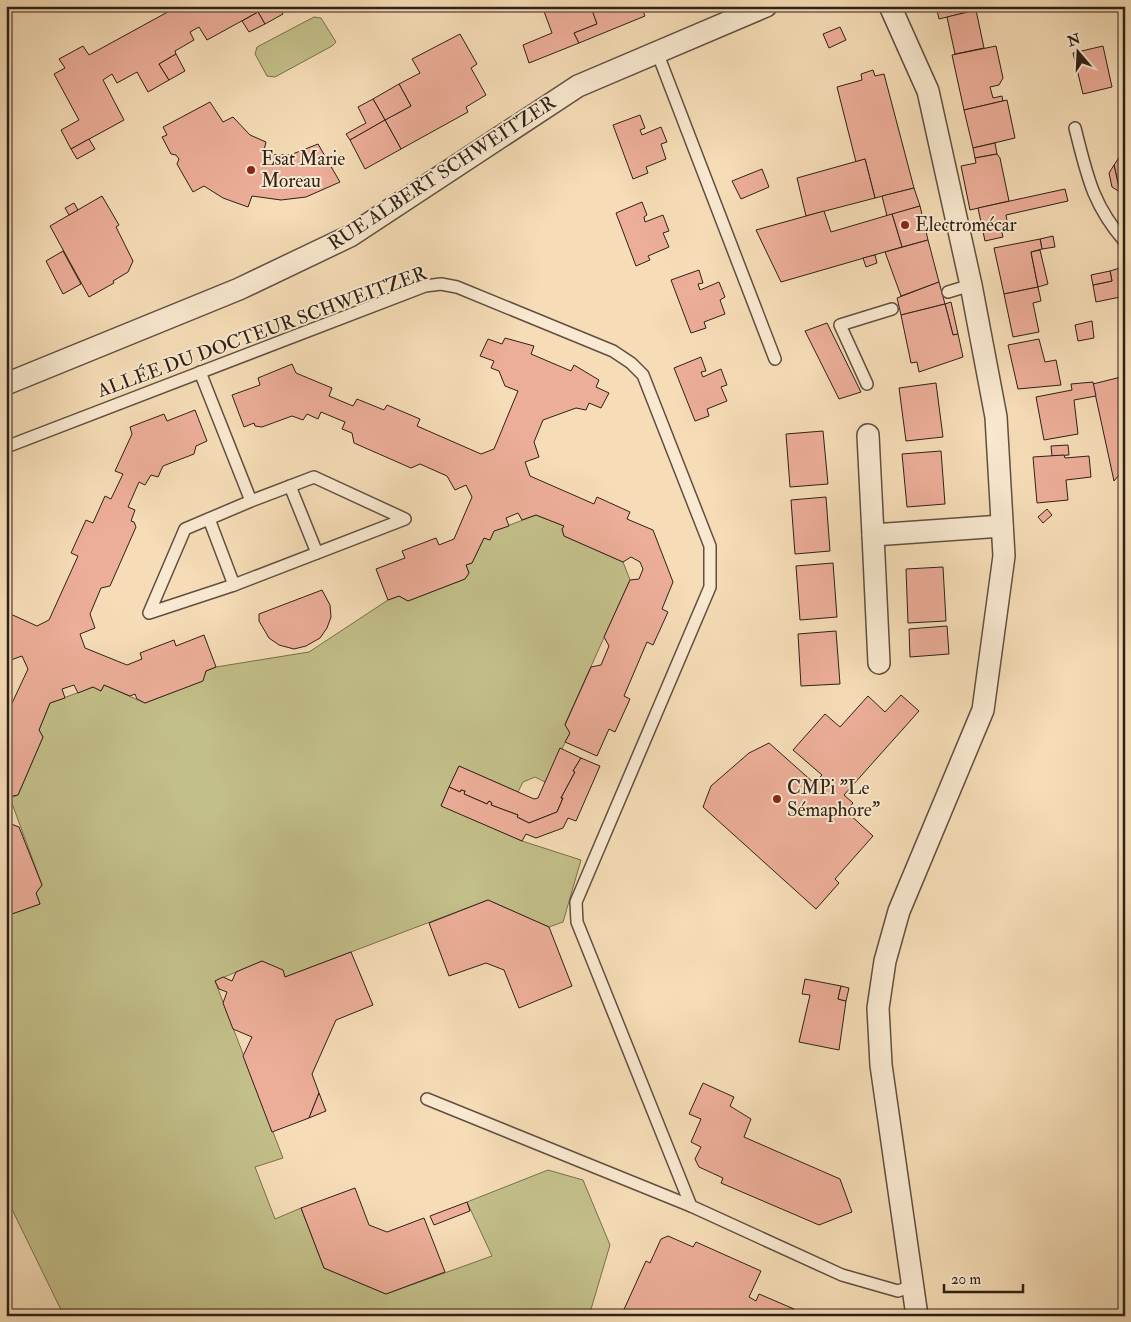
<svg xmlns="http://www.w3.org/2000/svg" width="1131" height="1322" font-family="'IM FELL Double Pica',serif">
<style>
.green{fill:#c3bf89;stroke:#787050}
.building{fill:#edae99;stroke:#2e2018}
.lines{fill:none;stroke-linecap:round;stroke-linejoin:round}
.service-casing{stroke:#604f40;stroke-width:14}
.minor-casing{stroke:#604f40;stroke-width:24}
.service{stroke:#f9e9d0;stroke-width:11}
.minor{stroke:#f9e9d0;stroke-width:21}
.poi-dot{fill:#8f2418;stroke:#f9e9d0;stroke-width:2}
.labels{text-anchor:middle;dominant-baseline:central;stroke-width:4;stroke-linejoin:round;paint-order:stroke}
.poi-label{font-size:19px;fill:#2e2018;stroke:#f9e9d0;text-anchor:start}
.street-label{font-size:19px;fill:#2e2018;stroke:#f9e9d0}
</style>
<rect width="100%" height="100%" fill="#f6ddb7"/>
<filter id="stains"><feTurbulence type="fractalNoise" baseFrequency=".004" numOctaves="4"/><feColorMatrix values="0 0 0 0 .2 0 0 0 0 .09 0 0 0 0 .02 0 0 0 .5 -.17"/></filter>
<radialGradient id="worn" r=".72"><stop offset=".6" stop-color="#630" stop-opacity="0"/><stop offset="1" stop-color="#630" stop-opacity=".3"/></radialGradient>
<g class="green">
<path d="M314,17L321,18L336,42L332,46L275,77L267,76L255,54L257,47Z"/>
<path d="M536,515L564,526L562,529L564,536L623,562L630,580L565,724L570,733L545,782L535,777L523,782L518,792L459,766L441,805L522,841L581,860L563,922L549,927L488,900L285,977L262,961L215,981L283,1158L255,1167L275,1219L301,1208L324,1268L386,1294L492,1256L467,1202L548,1170L583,1180L610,1245L589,1316H64L6,1197V916L40,904L36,893L42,885L10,798L18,795L43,737L39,730L50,703L93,687L101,691L104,685L145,703L202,681L206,671L216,667L309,652L388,600L399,596L408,601L465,579L469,573L466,565L472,563L484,538L490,540L494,531Z"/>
</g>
<g class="building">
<path d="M174,6H279L283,14L265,24L258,12L207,40L199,27L190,32L194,40L175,51L176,54L159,64L169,80L148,92L137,72L117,83L112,74L103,80L124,120L71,149L61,130L79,120L54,74L65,68L59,59L83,46L89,55L175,8Z"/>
<path d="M542,6H591L597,24L574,33L579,43L529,63L523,45L552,33Z"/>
<path d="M600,6H625L627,12L641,6L645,16L579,43L574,33L597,24L592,10Z"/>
<path d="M936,6H968L969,12L939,19Z"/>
<path d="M976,10L984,48L955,54L947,17Z"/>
<path d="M258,12L265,24L249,32L242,21Z"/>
<path d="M840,27L846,40L829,48L823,34Z"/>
<path d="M460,34L477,64L471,68L486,95L466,107L468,112L401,149L385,120L411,106L399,84L420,73L412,59Z"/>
<path d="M996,46L1003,78L999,85L990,87L993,98L1002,96L1003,101L964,110L952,55Z"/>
<path d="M1103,46L1112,87L1083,94L1073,53Z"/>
<path d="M176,54L185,71L169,80L159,64Z"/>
<path d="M873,70L875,76L884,74L914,188L875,198L865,159L856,162L837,87L862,80L861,74Z"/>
<path d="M399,84L411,106L385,120L373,99Z"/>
<path d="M373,99L385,120L350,140L346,134L366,123L358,107Z"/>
<path d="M1007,100L1015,138L973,148L964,110Z"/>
<path d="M210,102L223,122L233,117L250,135L266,142L263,154L290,155L318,144L340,182L306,197L281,200L252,196L248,207L223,198L204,186L193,192L177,164L179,159L176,155L171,154L162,137L167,135L163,127Z"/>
<path d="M640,115L645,128L640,130L642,135L661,127L667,142L661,144L666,159L646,167L648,173L633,179L613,125Z"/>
<path d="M385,120L401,149L365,169L350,140Z"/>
<path d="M1125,136V195L1120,192L1114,165L1124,150L1122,140Z"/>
<path d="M89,139L95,149L77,159L71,149Z"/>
<path d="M995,143L997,154L975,158L973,148Z"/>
<path d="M997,154L1000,158L1009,201L970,210L961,166L976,163L975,158Z"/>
<path d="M865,159L875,198L806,216L797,178Z"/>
<path d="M1114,165L1120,192L1112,187L1109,173Z"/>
<path d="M762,169L769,187L741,199L732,181Z"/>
<path d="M914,188L920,206L887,216L882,196Z"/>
<path d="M1065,189L1068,201L1006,215L1008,226L1001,228L1003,237L985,241L978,208Z"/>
<path d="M102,196L119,225L116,227L133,261L128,272L113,281L114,283L89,297L50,226Z"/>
<path d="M642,202L647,215L644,217L645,222L663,215L669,231L663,233L669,247L648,256L650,260L636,266L616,213Z"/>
<path d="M74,203L78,210L69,215L65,208Z"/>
<path d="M920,206L928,240L902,247L892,214Z"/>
<path d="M824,211L831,232L892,214L902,247L781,282L756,230Z"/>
<path d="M1053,236L1055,247L1042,249L1040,239Z"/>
<path d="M1040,239L1042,249L1031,252L1038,287L1004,294L994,248Z"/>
<path d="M928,240L939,282L901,296L885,252Z"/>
<path d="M1040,250L1048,284L1038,287L1031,252Z"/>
<path d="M63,251L81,284L63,294L46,261Z"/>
<path d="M875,255L877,263L866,267L863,258Z"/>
<path d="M1120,268L1125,296L1096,302L1093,285L1112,281L1110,271Z"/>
<path d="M699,270L703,283L698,284L700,290L719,282L725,297L720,300L725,314L704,322L706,328L691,333L671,280Z"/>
<path d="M1110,271L1112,281L1093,285L1091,275Z"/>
<path d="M939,282L945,304L901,315L897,298Z"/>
<path d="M1038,287L1041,301L1033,303L1039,332L1013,337L1004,294Z"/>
<path d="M951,302L958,334L953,335L945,304Z"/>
<path d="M945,304L953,335L958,334L963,357L919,372L917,362L911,363L901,315Z"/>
<path d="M1092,321L1094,338L1078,341L1075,325Z"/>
<path d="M827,323L861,392L839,399L805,331Z"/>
<path d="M505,338L534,346L531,354L571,371L574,365L599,380L596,387L609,393L601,408L589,403L586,410L576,408L543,420L534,442L539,457L525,462L530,476L594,504L597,497L630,512L627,519L653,530L673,582L662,609L668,612L653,645L647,642L624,696L630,699L615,732L609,729L597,756L565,742L570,733L565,725L591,667L601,665L609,646L604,637L630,580L639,579L643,569L640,562L631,557L623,562L564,536L562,529L564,526L536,515L522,520L518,513L506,518L509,526L494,531L490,540L484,538L472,563L466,565L469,573L465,579L408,601L399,596L388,600L376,569L405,558L402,551L436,538L439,545L454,539L472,497L466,485L455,490L447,476L420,464L411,468L354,443L352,433L342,429L345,422L321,412L318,419L307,414L303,420L292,416L262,427L255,426L254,423L244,427L232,395L260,385L258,378L292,364L296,373L332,388L329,396L353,406L357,399L384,410L387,405L420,419L417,426L481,454L494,449L518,391L505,386L499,371L491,368L494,361L480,356L488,339L502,344Z"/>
<path d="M1039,339L1045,362L1056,360L1061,385L1018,389L1008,345Z"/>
<path d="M701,357L706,371L701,372L703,377L721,369L727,385L721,387L727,401L707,409L709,416L695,421L674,368Z"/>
<path d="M1125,376V468L1114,481L1093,384Z"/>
<path d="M1093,382L1096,396L1074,400L1078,434L1044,440L1036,397L1072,390L1071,384Z"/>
<path d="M936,383L943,437L906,441L899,388Z"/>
<path d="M195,410L207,441L196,446L194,454L163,466L158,477L151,475L145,485L139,482L128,507L135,510L131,521L134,522L136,527L110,586L101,588L90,614L95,628L80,634L85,648L127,665L142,659L140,653L174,640L176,646L204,635L216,667L206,671L203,681L145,703L137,699L135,694L130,696L104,685L101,691L93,687L78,693L74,685L62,689L65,698L50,703L39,730L43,737L18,795L8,797L6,802V716L28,669L22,656L8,661L6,657V612L37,626L49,620L78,556L71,553L86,520L93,523L105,496L111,499L123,474L115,471L132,434L130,427L164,414L167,421Z"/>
<path d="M823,431L828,484L790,487L786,434Z"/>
<path d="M1068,445L1069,455L1052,456L1051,446Z"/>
<path d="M941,451L945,504L907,507L902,454Z"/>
<path d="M1064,455L1065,458L1089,456L1091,477L1066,480L1068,500L1037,503L1033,457Z"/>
<path d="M826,497L830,551L795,554L791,500Z"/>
<path d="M1047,509L1052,515L1043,523L1038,517Z"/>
<path d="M833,563L837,617L800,620L796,566Z"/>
<path d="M943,567L946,621L908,623L906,569Z"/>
<path d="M322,590L330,605L331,617L327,628L320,638L306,646L294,649L279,645L269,638L259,621V614Z"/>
<path d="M947,626L949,654L910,657L909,629Z"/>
<path d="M836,631L840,684L801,686L798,634Z"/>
<path d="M901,695L919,711L844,795L853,803L846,811L873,836L835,879L839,883L816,909L703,807L711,786L749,753L769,743L814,783L822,775L793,750L825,714L840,727L868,696L885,712Z"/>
<path d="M560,748L581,758L573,771L575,772L561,798H563L557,812L529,823L517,817L518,815L491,805L492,803L489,801L487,804L464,794L465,791L461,790L460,792L449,787L459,766L534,799L538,798Z"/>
<path d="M581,758L600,766L576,821L568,818L563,828L536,838L526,834L522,841L441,806L449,787L460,792L461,790L465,791L464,794L487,804L489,801L492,803L491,805L518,815L517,817L529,823L557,812L563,798H561L575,772L573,771Z"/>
<path d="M6,814L11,824L19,827L42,885L36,893L40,904L9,915L6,909Z"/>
<path d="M488,900L549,927L572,986L519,1008L504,970L486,963L449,976L429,923Z"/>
<path d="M351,952L373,1005L336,1020L312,1074L319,1093L309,1118L272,1132L243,1056L252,1037L233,1029L223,1003L227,992L219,989L215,981L223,977L232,981L236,972L262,961L283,970L285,977Z"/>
<path d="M805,979L841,986L838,999L846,1001L839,1050L799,1042L810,995L802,994Z"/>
<path d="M841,986L849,988L846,1001L838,999Z"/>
<path d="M703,1083L734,1097L730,1106L751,1119L744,1137L840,1179L852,1212L819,1225L721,1183L723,1178L699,1167L695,1159L701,1147L691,1142L701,1119L689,1114Z"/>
<path d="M319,1093L326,1111L309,1118Z"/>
<path d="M355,1188L369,1225L387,1232L424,1218L445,1272L386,1294L324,1268L301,1208Z"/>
<path d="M467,1202L470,1211L434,1225L430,1216Z"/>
<path d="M668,1236L693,1247L696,1242L761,1271L749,1297L756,1301L759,1294L794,1309L791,1316H621L646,1261L650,1263L661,1239Z"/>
</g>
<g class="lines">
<defs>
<g id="service">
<path d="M657,52L775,359"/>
<path d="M1075,128C1087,175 1092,204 1125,242"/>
<path d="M948,292L971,285"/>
<path d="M200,372L251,501L185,529L149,613L234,585L405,519L314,477L251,501"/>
<path d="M867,384L840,325L892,309"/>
<path d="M6,447L425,286L441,284L457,287L613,351L631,363L643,375L710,546V587L576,902L577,922L691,1206L842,1275L898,1291L912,1286"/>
<path d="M290,486L317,553"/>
<path d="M209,519L234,585"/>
<path d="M427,1099L691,1206"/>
</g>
<g id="minor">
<path d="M890,6L928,91L971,285L996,417L1004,556L983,710L899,911L885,961L878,1008L881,1065L917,1316"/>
<path d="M6,384L239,289L350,236L578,86L766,6"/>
<path d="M868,435L873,535L1002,526"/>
<path d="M873,535L879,663"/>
</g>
</defs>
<use href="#service" class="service-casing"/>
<use href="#minor" class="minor-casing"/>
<use href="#service" class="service"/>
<use href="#minor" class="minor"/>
</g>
<g class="poi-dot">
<circle cx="251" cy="170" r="5"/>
<circle cx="905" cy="225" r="5"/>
<circle cx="777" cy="799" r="5"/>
</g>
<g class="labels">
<g class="poi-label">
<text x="261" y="159">Esat Marie<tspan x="261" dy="22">Moreau</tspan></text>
<text x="915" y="225">Electromécar</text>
<text x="787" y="788">CMPi "Le<tspan x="787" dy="22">Sémaphore"</tspan></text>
</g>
<g class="street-label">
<text transform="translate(442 173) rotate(-33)">RUE ALBERT SCHWEITZER</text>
<text transform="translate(262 332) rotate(-20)">ALLÉE DU DOCTEUR SCHWEITZER</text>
</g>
</g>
<rect width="1131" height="1322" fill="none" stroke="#f6ddb7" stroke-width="25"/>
<rect x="8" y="8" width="1116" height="1307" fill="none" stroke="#2e2018" stroke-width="2.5"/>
<rect x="12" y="12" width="1106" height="1297" fill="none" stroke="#2e2018"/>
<g transform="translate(1078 52) rotate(341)" stroke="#f9e9d0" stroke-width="4" paint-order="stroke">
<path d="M0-4L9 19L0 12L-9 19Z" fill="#2e2018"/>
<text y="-8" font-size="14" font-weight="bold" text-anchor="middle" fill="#2e2018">N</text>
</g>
<path d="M944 1284v8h79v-8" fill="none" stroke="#2e2018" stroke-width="2.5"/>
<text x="951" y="1284" font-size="15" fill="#2e2018" stroke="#f9e9d0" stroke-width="4" paint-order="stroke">20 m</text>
<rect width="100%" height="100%" filter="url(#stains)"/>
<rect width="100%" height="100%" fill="url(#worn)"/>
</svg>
